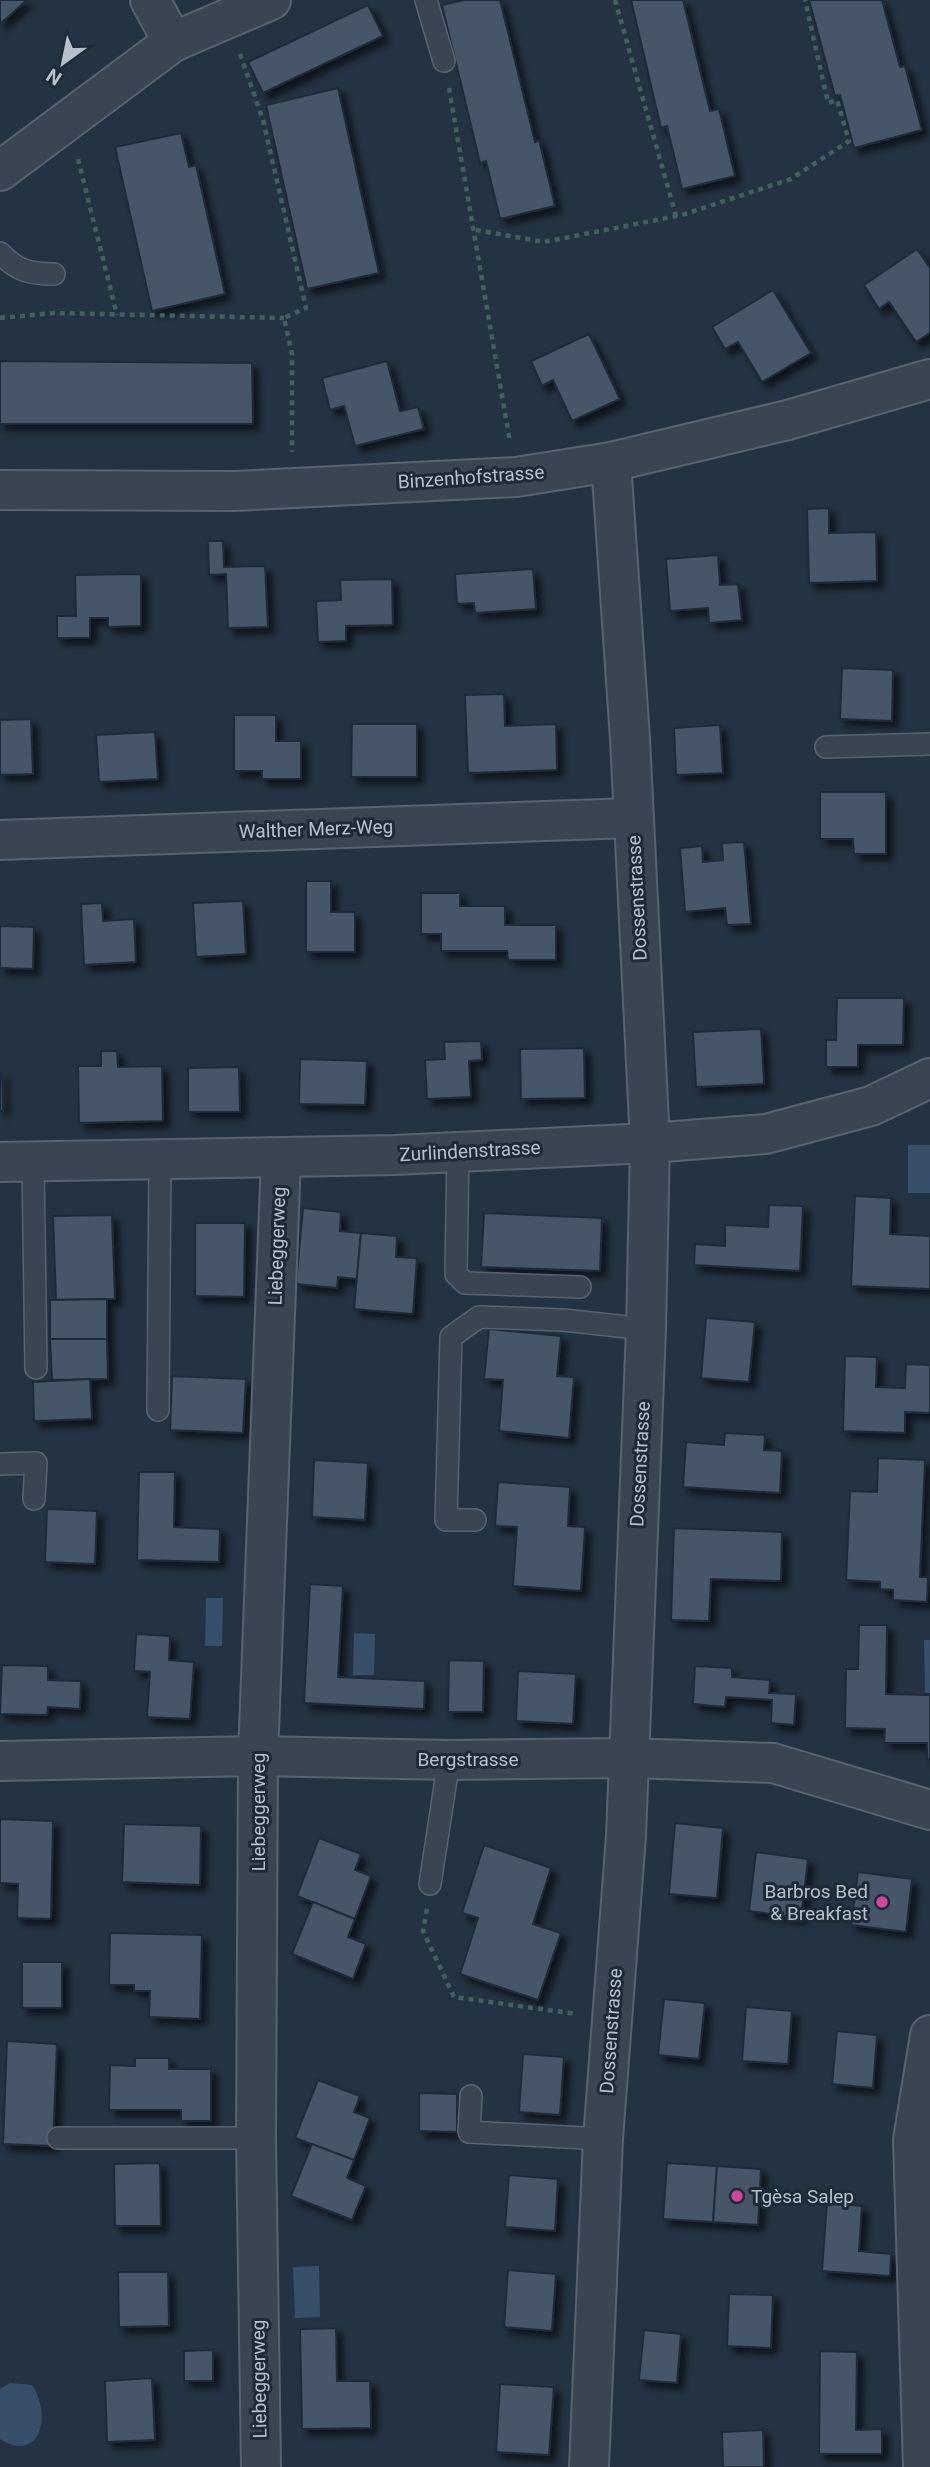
<svg xmlns="http://www.w3.org/2000/svg" width="930" height="2467" font-family="Roboto,sans-serif">
<style>
.water{fill:#374f6b}
.building{fill:#465567;stroke:#1f2c3a;stroke-width:2;filter:url(#shadow)}
.lines{fill:none;stroke-linecap:round;stroke-linejoin:round}
.lane-casing{stroke:#576370;stroke-width:24}
.street-casing{stroke:#576370;stroke-width:42}
.path{stroke:#445f60;stroke-width:4.5;stroke-dasharray:5 5;stroke-linecap:butt}
.lane{stroke:#394552;stroke-width:21}
.street{stroke:#394552;stroke-width:38}
.hotel-dot{fill:#d1479c;stroke:#1d2a38;stroke-width:2.5}
.labels{text-anchor:middle;dominant-baseline:central;stroke-width:6;stroke-linejoin:round;paint-order:stroke}
.street-label{font-size:19px;fill:#b6c0cc;stroke:#1d2a38}
.poi-label{font-size:19px;fill:#b6c0cc;stroke:#1d2a38;text-anchor:end}
</style>
<defs>
<filter id="shadow"><feDropShadow dx="6" dy="6" stdDeviation="3.5" flood-color="#0009"/></filter>
</defs>
<rect width="100%" height="100%" fill="#243343"/>
<g class="water">
<rect x="908" y="1145" width="22" height="48"/>
<path d="M206,1598H223L222,1646H205Z"/>
<path d="M354,1633L375,1634L374,1675H353Z"/>
<path d="M924,1640H930V1693H925Z"/>
<path d="M319,2266L320,2317L295,2318L293,2267Z"/>
<path d="M10,2383L32,2385C53,2416 39,2464 0,2439V2389Z"/>
</g>
<g class="building">
<path d="M0,0H27L0,24Z"/>
<path d="M464,0H500L535,142L539,140L555,206L500,219L486,161L480,163L442,5Z"/>
<path d="M631,0H683L710,111L719,109L735,176L682,189L667,126L661,128Z"/>
<path d="M809,0H882L900,67L905,66L922,130L854,148L840,95L835,96Z"/>
<path d="M368,5L383,36L263,93L248,62Z"/>
<path d="M338,88L379,273L307,289L266,105Z"/>
<path d="M181,133L189,167L196,165L225,294L152,311L115,147Z"/>
<path d="M917,249L930,268V333L916,342L889,302L879,309L864,285Z"/>
<path d="M773,290L811,353L762,382L738,342L725,349L712,327Z"/>
<path d="M589,334L620,399L572,421L553,380L542,386L531,361Z"/>
<path d="M0,361L252,363L253,424H0Z"/>
<path d="M387,361L400,411L418,407L424,429L355,446L344,406L330,410L322,378Z"/>
<path d="M829,508V533L876,532L877,581L809,583L807,509Z"/>
<path d="M208,541H223L224,567L265,566L268,627L228,628L226,574L209,575Z"/>
<path d="M718,555L720,585L738,584L742,620L709,623L708,608L670,611L666,559Z"/>
<path d="M533,569L536,609L475,613L474,603L457,604L455,574Z"/>
<path d="M141,574V626L108,627V618H90V638H57V616H76L75,575Z"/>
<path d="M392,579L393,625L346,626V641L318,642L316,601L341,600L340,580Z"/>
<path d="M842,668L893,670L892,721L840,719Z"/>
<path d="M504,694L505,726L556,724L557,770L468,773L465,695Z"/>
<path d="M234,715H276V741H301V779H262V771H234Z"/>
<path d="M31,719L33,774L0,775V720Z"/>
<path d="M352,724H417V777H351Z"/>
<path d="M720,725L723,773L676,775L674,728Z"/>
<path d="M155,732L158,779L99,782L96,735Z"/>
<path d="M820,792H886V854H854L853,839H820Z"/>
<path d="M744,842L751,924L727,925L725,908L685,912L680,848L702,846L703,862L723,860L722,843Z"/>
<path d="M306,881H331V912H355V952H306Z"/>
<path d="M421,893H460V906H505V925H556V960H508L507,951H441V934H421Z"/>
<path d="M243,901L246,954L196,957L193,903Z"/>
<path d="M102,903L103,921L134,919L136,962L84,965L81,904Z"/>
<path d="M0,926L34,927L33,969L0,968Z"/>
<path d="M837,998H904L903,1045H858V1067H826V1040H836Z"/>
<path d="M761,1029L764,1084L696,1087L693,1032Z"/>
<path d="M481,1041L482,1060L469,1061L471,1097L427,1099L425,1060L445,1059L444,1042Z"/>
<path d="M584,1048L585,1098L521,1099L520,1049Z"/>
<path d="M101,1051H117L118,1067L162,1066L163,1121L79,1123L78,1066H101Z"/>
<path d="M300,1059L367,1061L365,1105L299,1104Z"/>
<path d="M239,1067L240,1112H188V1068Z"/>
<path d="M0,1073H2L3,1111H0Z"/>
<path d="M855,1196L891,1198L890,1234L930,1236V1289L851,1286Z"/>
<path d="M769,1205L803,1206L800,1271L694,1265L695,1244L725,1246V1225L768,1227Z"/>
<path d="M303,1208L341,1212L340,1231L361,1233L357,1279L338,1277L337,1288L296,1284Z"/>
<path d="M484,1213L602,1218L600,1271L481,1267Z"/>
<path d="M112,1215L115,1299L56,1300L53,1216Z"/>
<path d="M195,1223H245L244,1297L195,1296Z"/>
<path d="M361,1233L397,1236L396,1257L417,1258L413,1314L354,1309Z"/>
<path d="M107,1299V1339H50V1300Z"/>
<path d="M706,1318L755,1322L749,1382L701,1378Z"/>
<path d="M489,1329L561,1336L557,1376L574,1377L569,1438L499,1431L503,1380L484,1379Z"/>
<path d="M50,1339H107L108,1379L52,1380Z"/>
<path d="M845,1356L877,1357L876,1387L905,1388L906,1364L930,1365V1413L905,1412V1433L843,1431Z"/>
<path d="M172,1376L246,1379L243,1433L170,1430Z"/>
<path d="M90,1379L92,1419L34,1421L33,1382Z"/>
<path d="M725,1433L765,1435L764,1450L782,1451L780,1493L683,1487L686,1442L724,1445Z"/>
<path d="M878,1458L925,1460L920,1577H928L927,1602L893,1600V1590L880,1589V1582L846,1580L850,1491L877,1492Z"/>
<path d="M314,1460L368,1463L365,1520L312,1517Z"/>
<path d="M139,1472H175L174,1527L220,1529L219,1562L137,1560Z"/>
<path d="M498,1482L570,1487L568,1526L585,1527L581,1591L513,1586L517,1527L495,1526Z"/>
<path d="M47,1509L97,1511L95,1564L45,1562Z"/>
<path d="M674,1528L782,1532L781,1581L711,1579L709,1621L671,1620Z"/>
<path d="M310,1584L343,1586L338,1677L425,1681L424,1709L304,1703Z"/>
<path d="M859,1625H887L886,1694L930,1695V1759H927V1743H884L885,1729L845,1728L846,1669H858Z"/>
<path d="M136,1634L170,1636L169,1660L194,1662L190,1719L147,1717L150,1672L134,1671Z"/>
<path d="M449,1660L484,1661L483,1712H448Z"/>
<path d="M2,1665L48,1666V1680L81,1681L80,1709L48,1707L47,1715L0,1714Z"/>
<path d="M695,1666L732,1668V1677L770,1680L769,1693L796,1694L794,1725L771,1723L772,1700L726,1697L725,1707L693,1704Z"/>
<path d="M518,1671L576,1674L573,1724L516,1721Z"/>
<path d="M0,1819L53,1821L51,1919L17,1918L18,1884L0,1883Z"/>
<path d="M675,1823L723,1828L717,1898L669,1894Z"/>
<path d="M124,1824L201,1826L200,1885L122,1882Z"/>
<path d="M319,1838L361,1854L355,1870L371,1876L355,1919L297,1896Z"/>
<path d="M484,1845L551,1868L533,1924L561,1933L538,2000L460,1974L478,1918L462,1913Z"/>
<path d="M756,1852L808,1859L801,1918L749,1911Z"/>
<path d="M858,1872L912,1879L906,1932L851,1925Z"/>
<path d="M313,1902L355,1919L348,1937L366,1944L353,1979L292,1954Z"/>
<path d="M110,1933L202,1935L200,2019L149,2017L150,1991H134V1985H109Z"/>
<rect x="22" y="1962" width="40" height="46"/>
<path d="M664,1999L705,2003L699,2059L658,2055Z"/>
<path d="M746,2007L792,2011L788,2064L742,2061Z"/>
<path d="M837,2031L877,2035L873,2088L832,2084Z"/>
<path d="M7,2041L57,2044L53,2146L3,2144Z"/>
<path d="M523,2054L564,2057L560,2115L519,2112Z"/>
<path d="M135,2058H169V2069H211V2121H181V2110H109L110,2065L135,2066Z"/>
<path d="M318,2080L360,2096L354,2112L370,2118L354,2160L295,2138Z"/>
<path d="M419,2093L457,2094V2132L419,2131Z"/>
<path d="M312,2144L354,2160L347,2178L366,2186L352,2220L291,2196Z"/>
<path d="M160,2163L161,2226H115L114,2164Z"/>
<path d="M667,2163L717,2166L713,2222L663,2219Z"/>
<path d="M717,2166L761,2169L758,2225L713,2222Z"/>
<path d="M509,2175L558,2179L555,2231L505,2227Z"/>
<path d="M827,2203L862,2206L859,2251L891,2254L890,2276L822,2271Z"/>
<path d="M508,2270L556,2274L552,2331L504,2327Z"/>
<path d="M118,2272H168L169,2326L119,2327Z"/>
<path d="M729,2294L773,2295L771,2348L727,2346Z"/>
<path d="M336,2328L337,2381H370L371,2428L302,2429L300,2329Z"/>
<path d="M644,2330L681,2334L677,2383L639,2380Z"/>
<path d="M213,2350V2381H184V2351Z"/>
<path d="M820,2351L857,2352L856,2430L882,2429V2454H819Z"/>
<path d="M152,2378L155,2440L107,2442L105,2381Z"/>
<path d="M500,2384L554,2387L549,2455L496,2452Z"/>
<path d="M763,2430L764,2467H723L722,2432Z"/>
</g>
<g class="lines">
<defs>
<g id="lane">
<path d="M426,0L444,61"/>
<path d="M0,253C17,271 30,274 54,274"/>
<path d="M826,747L930,744"/>
<path d="M458,1152L456,1274L465,1283L580,1287"/>
<path d="M33,1161L36,1368"/>
<path d="M158,1410L160,1160"/>
<path d="M0,1464L36,1463L34,1499"/>
<path d="M475,1520H446L451,1337L479,1317L563,1320L646,1329"/>
<path d="M430,1884L449,1760"/>
<path d="M471,2096L469,2132L603,2139"/>
<path d="M58,2138H256"/>
</g>
<g id="street">
<path d="M150,0L173,42"/>
<path d="M0,171L173,42L271,0"/>
<path d="M0,490L235,491L516,477L611,462L788,420L930,379"/>
<path d="M0,840L633,818"/>
<path d="M0,1162L395,1155L650,1143L766,1134L871,1106L930,1078"/>
<path d="M0,1761L258,1756L449,1760L629,1758L773,1763L930,1810"/>
<path d="M261,2467L256,2138L258,1756L281,1158"/>
<path d="M589,2467L603,2139L626,1836L646,1329L650,1143L630,739L611,462"/>
<path d="M923,2467L913,2140L930,2035"/>
</g>
</defs>
<use href="#lane" class="lane-casing"/>
<use href="#street" class="street-casing"/>
<g class="path">
<path d="M615,0L676,216"/>
<path d="M240,54L263,120L306,308L284,318L292,354V452"/>
<path d="M449,88L510,442"/>
<path d="M78,159L117,315"/>
<path d="M476,230L544,242L682,215L791,179L849,141L837,100L828,103L805,0"/>
<path d="M0,318L54,313L284,318"/>
<path d="M427,1909L423,1931L454,1997L577,2014"/>
</g>
<use href="#lane" class="lane"/>
<use href="#street" class="street"/>
</g>
<g class="hotel-dot">
<circle cx="882" cy="1902" r="7"/>
<circle cx="737" cy="2196" r="7"/>
</g>
<g class="labels">
<g class="street-label">
<text transform="translate(471 477) rotate(-4)">Binzenhofstrasse</text>
<text transform="translate(316 829) rotate(-2)">Walther Merz-Weg</text>
<text transform="translate(637 898) rotate(-93)">Dossenstrasse</text>
<text transform="translate(470 1151) rotate(-3)">Zurlindenstrasse</text>
<text transform="translate(277 1246) rotate(-88)">Liebeggerweg</text>
<text transform="translate(640 1464) rotate(-87)">Dossenstrasse</text>
<text x="468" y="1759">Bergstrasse</text>
<text transform="translate(258 1812) rotate(-90)">Liebeggerweg</text>
<text transform="translate(611 2031) rotate(-86)">Dossenstrasse</text>
<text transform="translate(259 2379) rotate(-91)">Liebeggerweg</text>
</g>
<g class="poi-label">
<text x="868" y="1891">Barbros Bed<tspan x="868" dy="22">&amp; Breakfast</tspan></text>
<text x="751" y="2196" text-anchor="start">Tgèsa Salep</text>
</g>
</g>
<g transform="translate(63 63) rotate(213)" stroke="#1d2a38" stroke-width="5" paint-order="stroke">
<path d="M0-5L12 26L0 18L-12 26Z" fill="#b6c0cc"/>
<text y="-10" font-size="19" font-weight="bold" text-anchor="middle" fill="#b6c0cc">N</text>
</g>
</svg>
